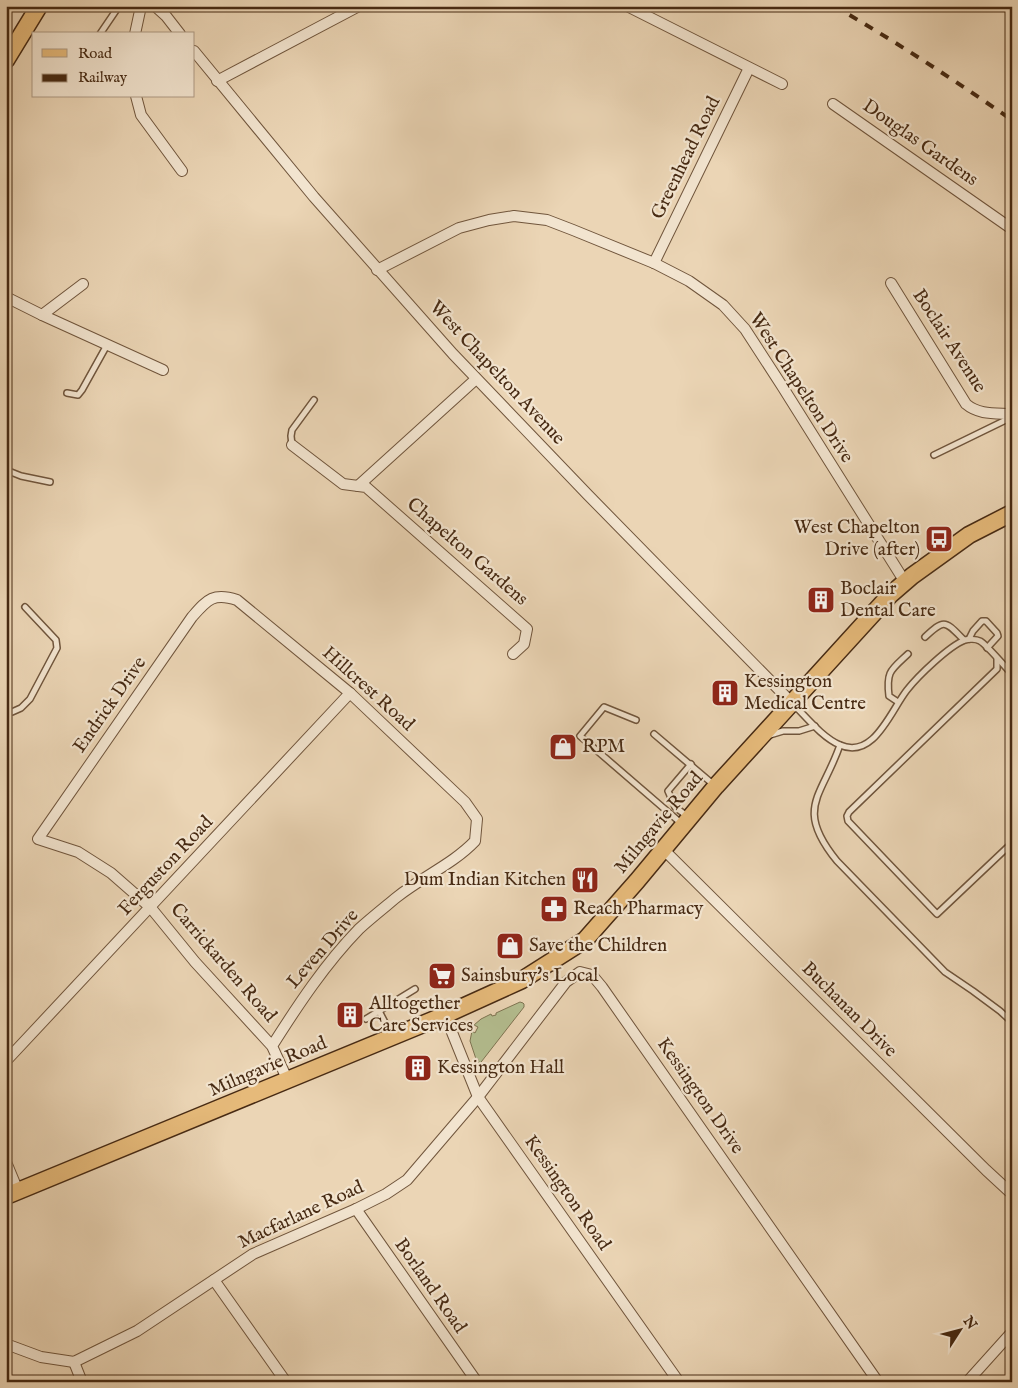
<svg xmlns="http://www.w3.org/2000/svg" width="1018" height="1388" font-family="'IM FELL English',serif">
<style>
.green{fill:#b4be90;stroke:#7e7452}
.lines{fill:none;stroke-linecap:round;stroke-linejoin:round}
.service-casing{stroke:#70553c;stroke-width:8}
.minor-casing{stroke:#70553c;stroke-width:12}
.primary-casing{stroke:#472a13;stroke-width:19}
.service{stroke:#f2e4cf;stroke-width:5}
.minor{stroke:#f2e4cf;stroke-width:10}
.primary{stroke:#e6ba7a;stroke-width:16}
.rail{stroke:#472a13;stroke-width:4;stroke-dasharray:9 9;stroke-linecap:butt}
.labels{text-anchor:middle;dominant-baseline:central;stroke-width:4.5;stroke-linejoin:round;paint-order:stroke}
.street-label{font-size:19px;fill:#472a13;stroke:#f2e4cf}
.poi-label{font-size:19px;fill:#472a13;stroke:#f2e4cf;text-anchor:start}
</style>
<rect width="100%" height="100%" fill="#ebd5b5"/>
<filter id="stains"><feTurbulence type="fractalNoise" baseFrequency=".004" numOctaves="4"/><feColorMatrix values="0 0 0 0 .2 0 0 0 0 .09 0 0 0 0 .02 0 0 0 .5 -.17"/></filter>
<radialGradient id="worn" r=".72"><stop offset=".6" stop-color="#630" stop-opacity="0"/><stop offset="1" stop-color="#630" stop-opacity=".3"/></radialGradient>
<path class="green" d="M520,1002L523,1003L524,1004V1007L478,1066L477,1063L479,1062L478,1059H476L470,1041L472,1031L475,1033L478,1027L474,1025L481,1019L491,1014L492,1016L496,1015V1013Z"/>
<g class="lines">
<defs>
<g id="service">
<path d="M100,34L119,6"/>
<path d="M67,393L78,395L82,390L107,345"/>
<path d="M292,445L291,436L292,430L314,400"/>
<path d="M934,455L1012,417"/>
<path d="M6,470L21,476L50,482"/>
<path d="M925,637C945,618 945,621 964,640"/>
<path d="M969,639L973,631L982,621H986L997,633L998,636L987,648"/>
<path d="M997,659V669L849,812L847,816L848,821L937,914L1012,843"/>
<path d="M898,702L889,696C886,671 891,670 908,654"/>
<path d="M794,705C807,718 823,738 840,745C874,760 891,710 907,690C918,676 949,646 965,640C969,639 976,639 980,641C987,645 1005,667 1012,674"/>
<path d="M6,710L12,712L21,708L30,699L57,648L56,640L25,607"/>
<path d="M636,720L604,707L580,736L682,824"/>
<path d="M654,734L714,785"/>
<path d="M770,735L783,731H799L815,726"/>
<path d="M840,745C822,797 794,808 837,861L945,972L973,991L1000,1011L1012,1022"/>
<path d="M687,816L675,807L668,791L691,764"/>
<path d="M379,1011L391,1034"/>
<path d="M366,1019L415,989"/>
</g>
<g id="minor">
<path d="M155,6L166,16L180,34"/>
<path d="M627,6L782,84"/>
<path d="M135,34L141,6"/>
<path d="M194,51L314,197L453,354L588,495L792,703"/>
<path d="M217,81L359,6"/>
<path d="M136,96L141,115L182,171"/>
<path d="M833,104L1012,229"/>
<path d="M654,263L749,68"/>
<path d="M377,270L459,228L489,220L514,216L547,220L573,230L654,263L689,281L723,305L745,329L782,386L905,582"/>
<path d="M891,283L966,404C979,415 995,413 1012,414"/>
<path d="M6,297L42,315L163,370"/>
<path d="M42,315L83,284"/>
<path d="M292,445L343,484L366,487L527,629L524,644L513,654"/>
<path d="M358,486L476,379"/>
<path d="M663,849L986,1170L1012,1194"/>
<path d="M445,1015L478,1097L679,1382"/>
<path d="M272,1046C298,1005 325,964 359,929C371,918 385,907 397,897C422,877 453,864 475,841L477,819L465,802L350,693L237,600C213,592 207,600 192,617L38,839L78,852L111,873L151,908L195,962L272,1046L288,1081"/>
<path d="M6,1061L350,693"/>
<path d="M6,1162L18,1191"/>
<path d="M356,1209L477,1382"/>
<path d="M214,1280L286,1382"/>
<path d="M6,1344L41,1357L74,1362L137,1331L253,1254L356,1209L386,1194L407,1180L478,1097L566,982L580,972L592,975L602,987L878,1382"/>
<path d="M74,1362L82,1382"/>
<path d="M967,1382L1012,1332"/>
</g>
<g id="primary">
<path d="M6,60L39,6"/>
<path d="M6,1196L445,1015L522,980L585,940L637,881L716,786L890,595L912,576L969,535L1012,513"/>
</g>
</defs>
<use href="#service" class="service-casing"/>
<use href="#minor" class="minor-casing"/>
<use href="#primary" class="primary-casing"/>
<use href="#service" class="service"/>
<use href="#minor" class="minor"/>
<use href="#primary" class="primary"/>
<path class="rail" d="M834,6C895,41 954,80 1012,120"/>
</g>
<defs>
<symbol id="bus-square" viewBox="-11 -11 22 22"><rect x="-9" y="-9" width="18" height="18" rx="4" fill="#8f2418" stroke="#f2e4cf"/><path d="M-5-6H5V4H4V6H2V4H-2V6H-4V4H-5ZM-3.5-4V0h7V-4ZM-3.5 1.2v1.5H-2V1.2ZM2 1.2v1.5H3.5V1.2Z" fill="#fff"/></symbol>
<symbol id="building-square" viewBox="-11 -11 22 22"><rect x="-9" y="-9" width="18" height="18" rx="4" fill="#8f2418" stroke="#f2e4cf"/><path d="M-4-6H4V6H1V3H-1V6H-4ZM-2.5-4.3h1.7v1.8h-1.7ZM.8-4.3h1.7v1.8H.8ZM-2.5-1h1.7V.8h-1.7ZM.8-1h1.7V.8H.8Z" fill="#fff"/></symbol>
<symbol id="shop-square" viewBox="-11 -11 22 22"><rect x="-9" y="-9" width="18" height="18" rx="4" fill="#8f2418" stroke="#f2e4cf"/><path d="M-5-2.5h2.3a2.7 3.5 0 0 1 5.4 0H5L5.5 6h-11ZM-1.5-2.5h3a1.5 2.3 0 0 0-3 0Z" fill="#fff"/></symbol>
<symbol id="restaurant-square" viewBox="-11 -11 22 22"><rect x="-9" y="-9" width="18" height="18" rx="4" fill="#8f2418" stroke="#f2e4cf"/><path d="M-5-6h1v4h1v-4h1v4h1v-4h1v5L-1.5 .5V6h-2V.5L-5-1ZM5-6V6H3V1.5H1.5Q1.5-4 5-6Z" fill="#fff"/></symbol>
<symbol id="pharmacy-square" viewBox="-11 -11 22 22"><rect x="-9" y="-9" width="18" height="18" rx="4" fill="#8f2418" stroke="#f2e4cf"/><path d="M-2-6h4v4h4v4h-4v4h-4v-4h-4v-4h4Z" fill="#fff"/></symbol>
<symbol id="supermarket-square" viewBox="-11 -11 22 22"><rect x="-9" y="-9" width="18" height="18" rx="4" fill="#8f2418" stroke="#f2e4cf"/><path d="M-6-5.5h2.5l.6 2H6L4.5 2H-2.5L-4.4-4H-6ZM-1.5 3.2a1.3 1.3 0 1 0 .1 0ZM3 3.2a1.3 1.3 0 1 0 .1 0Z" fill="#fff"/></symbol>
</defs>
<g fill-rule="evenodd">
<use href="#bus-square" x="923" y="523" width="32" height="32"/>
<use href="#building-square" x="805" y="584" width="32" height="32"/>
<use href="#building-square" x="709" y="677" width="32" height="32"/>
<use href="#shop-square" x="547" y="731" width="32" height="32"/>
<use href="#restaurant-square" x="569" y="864" width="32" height="32"/>
<use href="#pharmacy-square" x="538" y="893" width="32" height="32"/>
<use href="#shop-square" x="494" y="930" width="32" height="32"/>
<use href="#supermarket-square" x="426" y="960" width="32" height="32"/>
<use href="#building-square" x="334" y="999" width="32" height="32"/>
<use href="#building-square" x="402" y="1052" width="32" height="32"/>
</g>
<g class="labels">
<g class="street-label">
<text transform="translate(920 143) rotate(35)">Douglas Gardens</text>
<text transform="translate(686 158) rotate(-64)">Greenhead Road</text>
<text transform="translate(949 341) rotate(57)">Boclair Avenue</text>
<text transform="translate(497 373) rotate(47)">West Chapelton Avenue</text>
<text transform="translate(801 388) rotate(57)">West Chapelton Drive</text>
<text transform="translate(467 552) rotate(41)">Chapelton Gardens</text>
<text transform="translate(368 689) rotate(42)">Hillcrest Road</text>
<text transform="translate(110 705) rotate(-55)">Endrick Drive</text>
<text transform="translate(659 823) rotate(-50)">Milngavie Road</text>
<text transform="translate(166 866) rotate(-47)">Ferguston Road</text>
<text transform="translate(323 949) rotate(-49)">Leven Drive</text>
<text transform="translate(223 963) rotate(49)">Carrickarden Road</text>
<text transform="translate(849 1010) rotate(45)">Buchanan Drive</text>
<text transform="translate(268 1067) rotate(-23)">Milngavie Road</text>
<text transform="translate(700 1096) rotate(55)">Kessington Drive</text>
<text transform="translate(567 1193) rotate(55)">Kessington Road</text>
<text transform="translate(301 1215) rotate(-25)">Macfarlane Road</text>
<text transform="translate(430 1286) rotate(55)">Borland Road</text>
</g>
<g class="poi-label">
<text x="920" y="528" text-anchor="end">West Chapelton<tspan x="920" dy="22">Drive (after)</tspan></text>
<text x="840" y="589">Boclair<tspan x="840" dy="22">Dental Care</tspan></text>
<text x="744" y="682">Kessington<tspan x="744" dy="22">Medical Centre</tspan></text>
<text x="582" y="747">RPM</text>
<text x="566" y="880" text-anchor="end">Dum Indian Kitchen</text>
<text x="573" y="909">Reach Pharmacy</text>
<text x="529" y="946">Save the Children</text>
<text x="461" y="976">Sainsbury's Local</text>
<text x="369" y="1004">Alltogether<tspan x="369" dy="22">Care Services</tspan></text>
<text x="437" y="1068">Kessington Hall</text>
</g>
</g>
<rect width="1018" height="1388" fill="none" stroke="#ebd5b5" stroke-width="25"/>
<rect x="8" y="8" width="1003" height="1373" fill="none" stroke="#472a13" stroke-width="2.5"/>
<rect x="12" y="12" width="993" height="1363" fill="none" stroke="#472a13"/>
<rect x="32" y="32" width="162" height="65" fill="#f2e4cf" stroke="#ae9a84"/>
<rect x="42" y="49" width="25" height="8" fill="#e6ba7a" stroke="#ae9a84"/>
<text x="78" y="58" font-size="15" fill="#472a13">Road</text>
<rect x="42" y="74" width="25" height="8" fill="#472a13" stroke="#ae9a84"/>
<text x="78" y="82" font-size="15" fill="#472a13">Railway</text>
<g transform="translate(960 1330) rotate(54)" stroke="#f2e4cf" stroke-width="4" paint-order="stroke">
<path d="M0-4L9 19L0 12L-9 19Z" fill="#472a13"/>
<text y="-8" font-size="14" font-weight="bold" text-anchor="middle" fill="#472a13">N</text>
</g>
<rect width="100%" height="100%" filter="url(#stains)"/>
<rect width="100%" height="100%" fill="url(#worn)"/>
</svg>
